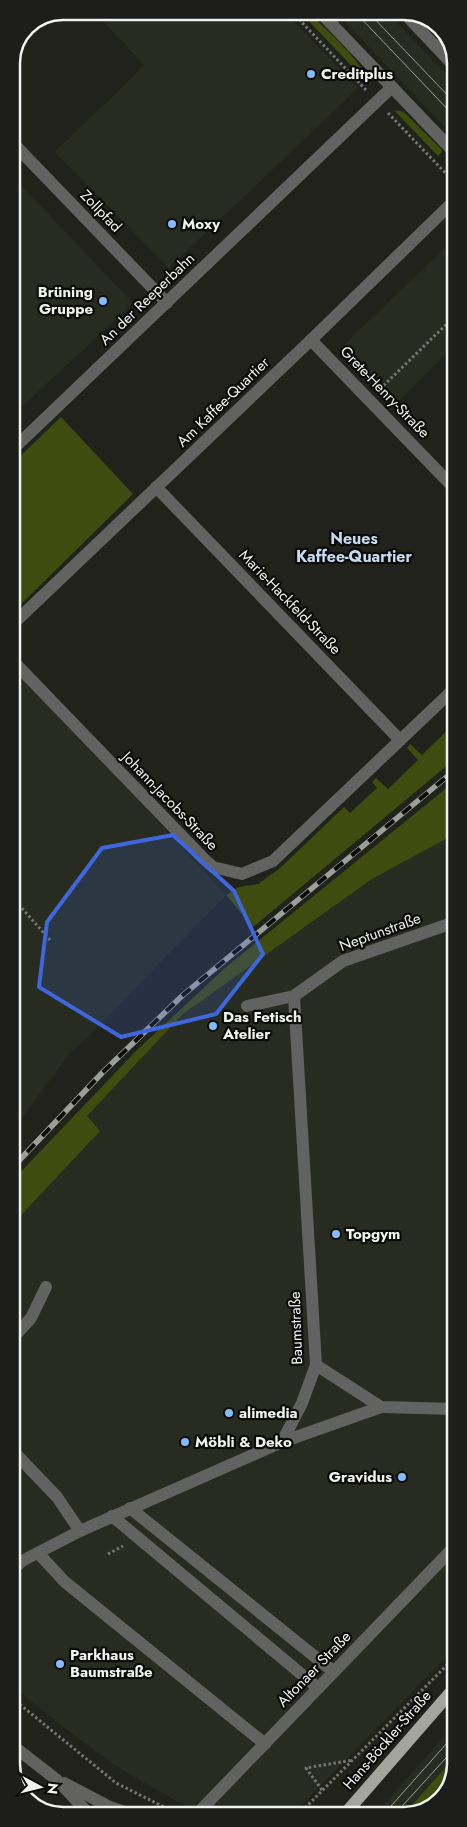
<svg xmlns="http://www.w3.org/2000/svg" width="467" height="1827" font-family="Jost,sans-serif">
<style>
.built{fill:#282b1f}
.green{fill:#3f4b0f}
.lines{fill:none;stroke-linecap:round;stroke-linejoin:round}
.path{stroke:#757670;stroke-width:3;stroke-dasharray:2.5 2.5;stroke-linecap:butt}
.minor{stroke:#626360;stroke-width:12}
.major{stroke:#a3a59e;stroke-width:12}
.tram{stroke:#9c9e98;stroke-width:1}
.rail-casing{stroke:#9c9e98;stroke-width:5.5}
.rail{stroke:#0b0b09;stroke-width:4;stroke-dasharray:11;stroke-linecap:butt}
.marked{fill:#3d67db;fill-opacity:0.2;stroke:#3d67db;stroke-width:4;stroke-linejoin:round}
.poi-dot{fill:#82bcfa;stroke:#0b0b09;stroke-width:2}
.labels{text-anchor:middle;dominant-baseline:central;stroke-width:4.5;stroke-linejoin:round;paint-order:stroke}
.poi-label{font-size:15px;font-weight:bold;fill:#f1f3ee;stroke:#0b0b09;text-anchor:start}
.street-label{font-size:15px;fill:#f1f3ee;stroke:#0b0b09}
.neighbourhood-label{font-size:16px;font-weight:bold;fill:#c6dbf3;stroke:#0b0b09}
.rim{fill:none;stroke:#f1f3ee;stroke-width:2.5}
</style>
<rect width="100%" height="100%" fill="#21221c"/>
<g class="built">
<path d="M93,11L285,12L358,88L169,268L55,152L144,65Z"/>
<path d="M335,12H387L455,83V137Z"/>
<path d="M11,175L133,303L11,417Z"/>
<path d="M455,239V345L391,409L340,348Z"/>
<path d="M12,664L226,895L90,1035L69,1054L12,1131Z"/>
<path d="M455,834L456,1647L292,1815H201L122,1770L67,1730L12,1686V1225L100,1131L86,1116L183,1014L372,879Z"/>
<path d="M456,1723V1756L403,1815H375Z"/>
</g>
<g class="green">
<path d="M300,12H308C323,26 368,67 370,85Z"/>
<path d="M394,110L401,111L406,114L441,149L442,152L438,156Z"/>
<path d="M61,417L133,494L12,613L11,465Z"/>
<path d="M455,723V759L253,927L226,895L239,887L258,884L279,869L344,807L350,813L377,788L372,782L376,778L388,789L418,760L407,748L410,744L422,755Z"/>
<path d="M455,781V834L372,879L183,1014L87,1116L100,1131L12,1225V1181L136,1051L225,968Z"/>
<path d="M456,1756V1765L443,1798L414,1815H403Z"/>
</g>
<g class="lines">
<g class="path">
<path d="M292,12L366,90"/>
<path d="M388,113L455,183"/>
<path d="M380,389L455,316"/>
<path d="M12,897L50,940"/>
<path d="M108,1554L123,1546"/>
<path d="M12,1698L116,1783L180,1815"/>
<path d="M322,1790L306,1768L353,1760"/>
<path d="M298,1815L456,1656"/>
</g>
<g class="minor">
<path d="M320,12L455,153"/>
<path d="M403,12L455,67"/>
<path d="M438,48L447,38"/>
<path d="M11,141L167,303"/>
<path d="M311,340L455,489"/>
<path d="M11,451L392,87"/>
<path d="M156,487L400,740"/>
<path d="M12,625L311,340L455,200"/>
<path d="M12,660L204,859L213,867L242,874L273,861L455,688"/>
<path d="M247,1006L294,996L343,961L455,922"/>
<path d="M12,1339L31,1318L46,1287"/>
<path d="M316,1365L381,1407L456,1409"/>
<path d="M282,1442L381,1407"/>
<path d="M12,1450L57,1497L80,1531"/>
<path d="M130,1508L334,1672"/>
<path d="M112,1516L318,1688"/>
<path d="M38,1553L65,1582L265,1744"/>
<path d="M12,1570L22,1561L80,1531L282,1442L302,1403L316,1365L294,996"/>
<path d="M12,1745L57,1780L90,1815"/>
<path d="M64,1783L110,1807L133,1815"/>
<path d="M196,1815L456,1545"/>
</g>
<path class="major" d="M344,1815L456,1686"/>
<g class="tram">
<path d="M355,12L455,117"/>
<path d="M368,12L455,103"/>
<path d="M383,1815L456,1733"/>
<path d="M394,1815L456,1747"/>
</g>
<defs>
<path id="rail" d="M12,1168L102,1073L183,995L455,770"/>
</defs>
<use href="#rail" class="rail-casing"/>
<use href="#rail" class="rail"/>
</g>
<path class="marked" d="M173,835L234,891L263,954L216,1014L121,1037L39,987L47,922L102,848Z"/>
<g class="poi-dot">
<circle cx="311" cy="74" r="5"/>
<circle cx="172" cy="224" r="5"/>
<circle cx="103" cy="301" r="5"/>
<circle cx="213" cy="1026" r="5"/>
<circle cx="336" cy="1234" r="5"/>
<circle cx="229" cy="1413" r="5"/>
<circle cx="185" cy="1442" r="5"/>
<circle cx="402" cy="1477" r="5"/>
<circle cx="60" cy="1664" r="5"/>
</g>
<g class="labels">
<g class="poi-label">
<text x="321" y="74">Creditplus</text>
<text x="182" y="224">Moxy</text>
<text x="93" y="292" text-anchor="end">Brüning<tspan x="93" dy="17">Gruppe</tspan></text>
<text x="223" y="1017">Das Fetisch<tspan x="223" dy="17">Atelier</tspan></text>
<text x="346" y="1234">Topgym</text>
<text x="239" y="1413">alimedia</text>
<text x="195" y="1442">Möbli &amp; Deko</text>
<text x="392" y="1477" text-anchor="end">Gravidus</text>
<text x="70" y="1655">Parkhaus<tspan x="70" dy="17">Baumstraße</tspan></text>
</g>
<g class="street-label">
<text transform="translate(101 211) rotate(46)">Zollpfad</text>
<text transform="translate(147 299) rotate(-44)">An der Reeperbahn</text>
<text transform="translate(385 392) rotate(46)">Grete-Henry-Straße</text>
<text transform="translate(223 402) rotate(-44)">Am Kaffee-Quartier</text>
<text transform="translate(290 602) rotate(46)">Marie-Hackfeld-Straße</text>
<text transform="translate(170 801) rotate(46)">Johann-Jacobs-Straße</text>
<text transform="translate(380 932) rotate(-20)">Neptunstraße</text>
<text transform="translate(296 1328) rotate(-92)">Baumstraße</text>
<text transform="translate(314 1669) rotate(-46)">Altonaer Straße</text>
<text transform="translate(387 1740) rotate(-49)">Hans-Böckler-Straße</text>
</g>
<g class="neighbourhood-label">
<text x="354" y="538">Neues<tspan x="354" dy="18">Kaffee-Quartier</tspan></text>
</g>
</g>
<path d="M0 0H467V1827H0ZM63 20H404A43 43 0 0 1 447 63V1764A43 43 0 0 1 404 1807H63A43 43 0 0 1 20 1764V63A43 43 0 0 1 63 20Z" fill="#1d1e1b" fill-rule="evenodd"/>
<path class="rim" d="M63 20H404A43 43 0 0 1 447 63V1764A43 43 0 0 1 404 1807H63A43 43 0 0 1 20 1764V63A43 43 0 0 1 63 20Z"/>
<g transform="translate(40 1787) rotate(97)" stroke="#0b0b09" stroke-width="4" paint-order="stroke">
<path d="M0-4L9 19L0 12L-9 19Z" fill="#f1f3ee"/>
<text y="-8" font-size="14" font-weight="bold" text-anchor="middle" fill="#f1f3ee">N</text>
</g>
</svg>
